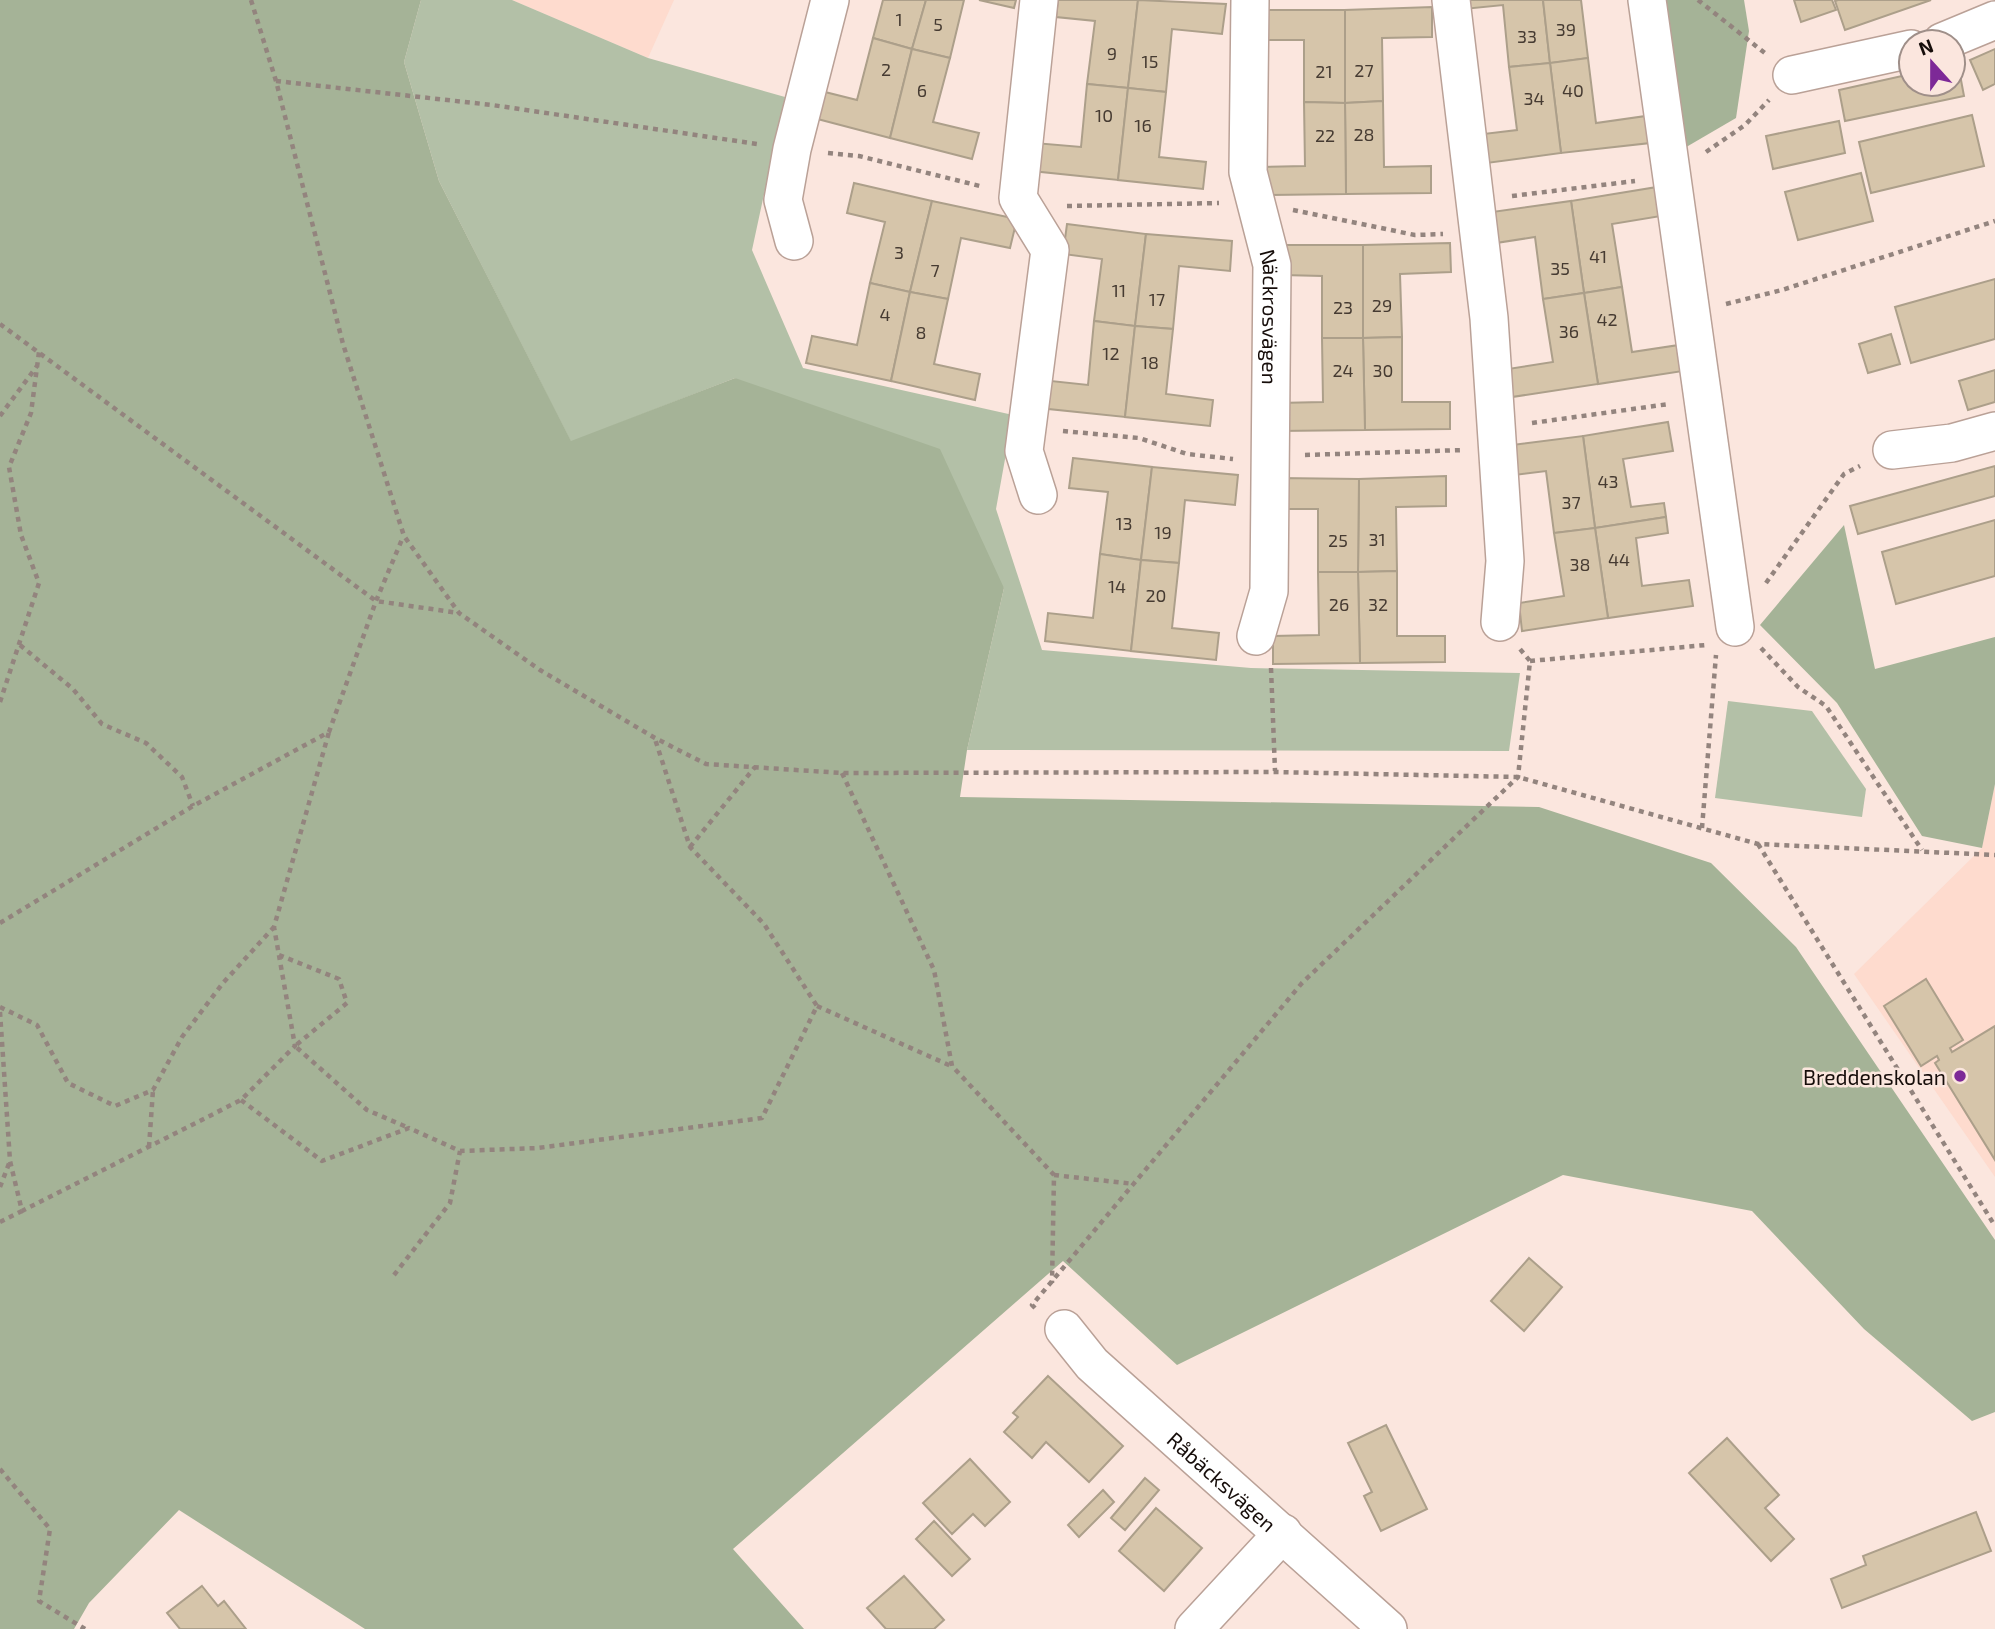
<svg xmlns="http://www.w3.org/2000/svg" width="1995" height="1629" font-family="'Exo 2',sans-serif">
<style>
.built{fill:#fedbce}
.green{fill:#b3c0a7}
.forest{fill:#a5b397}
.building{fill:#d6c5aa;stroke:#ac9f8a;stroke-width:2}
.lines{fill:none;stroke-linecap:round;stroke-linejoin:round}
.street-casing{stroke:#baa197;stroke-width:40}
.path{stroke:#93847e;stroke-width:4.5;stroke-dasharray:5 5;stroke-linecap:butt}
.street{stroke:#fff;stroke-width:37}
.poi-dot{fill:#7d2997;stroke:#fbe6de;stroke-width:2.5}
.labels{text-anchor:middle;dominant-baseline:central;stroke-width:5;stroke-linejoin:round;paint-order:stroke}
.number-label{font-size:18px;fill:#463b32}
.street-label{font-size:21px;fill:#160d0a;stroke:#fbe6de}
.poi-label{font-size:21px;fill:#160d0a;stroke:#fbe6de;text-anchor:end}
</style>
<rect width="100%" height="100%" fill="#fbe6de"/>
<g class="built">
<path d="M512,0H674L648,58Z"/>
<path d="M1995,784V1177L1854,974L1982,848Z"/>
</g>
<g class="green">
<path d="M421,0H512L648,58L785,97L752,250L803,368L1013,415L996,509L1042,650L1251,668L1520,673L1509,751L967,750L1004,588L735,378L571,442L439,181L404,62Z"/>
<path d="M1728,701L1812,711L1866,789L1862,817L1715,798Z"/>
</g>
<g class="forest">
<path d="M0,0H421L404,62L439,181L571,441L735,378L940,449L1004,588L967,750L960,797L1539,807L1711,863L1796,947L1995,1240V1412L1972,1421L1864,1329L1752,1211L1563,1175L1177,1365L1063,1261L733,1549L804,1629H365L179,1510L89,1603L74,1629H0Z"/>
<path d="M1652,0H1744L1749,31L1736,118L1676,153Z"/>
<path d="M1844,525L1875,669L1995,637V784L1982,848L1922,836L1837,703L1760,625Z"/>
</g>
<g class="building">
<path d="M883,0H926L912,49L873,38Z"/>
<path d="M926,0H964L950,58L912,49Z"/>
<path d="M979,0H1016L1014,8Z"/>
<path d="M1058,0H1138L1128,88L1087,84L1095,21L1056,17Z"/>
<path d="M1138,0L1226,4L1222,34L1172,29L1166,92L1128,88Z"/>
<path d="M1463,0H1543L1550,63L1509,67L1503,5L1464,9Z"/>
<path d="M1543,0H1581L1588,58L1550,63Z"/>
<path d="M1794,0H1832L1836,10L1801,22Z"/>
<path d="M1838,0H1931L1845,30L1835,1Z"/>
<path d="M1432,7V37L1382,38L1383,101L1345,103V10Z"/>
<path d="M1265,10H1345V103L1304,102V40H1265Z"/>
<path d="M873,38L912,49L890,138L806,116L813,89L857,100Z"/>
<path d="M912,49L950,58L933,122L979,133L972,159L890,138Z"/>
<path d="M1995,49V84L1983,90L1970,60Z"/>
<path d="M1588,58L1596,123L1646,116L1650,143L1561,153L1550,63Z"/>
<path d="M1550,63L1561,153L1487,163L1483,134L1517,130L1509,67Z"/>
<path d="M1958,64L1964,96L1845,121L1839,90L1911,74V84H1953V65Z"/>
<path d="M1087,84L1128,88L1118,180L1032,171L1035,143L1081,147Z"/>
<path d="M1128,88L1166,92L1159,157L1206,162L1203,189L1118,180Z"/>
<path d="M1383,101L1384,167L1431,166V193L1346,194L1345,103Z"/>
<path d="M1304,102L1345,103L1346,194L1260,195L1259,167L1305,166Z"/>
<path d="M1972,115L1984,166L1871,193L1859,142Z"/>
<path d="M1839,121L1845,153L1773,169L1766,136Z"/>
<path d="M1861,173L1873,221L1798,240L1785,192Z"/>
<path d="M854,183L932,201L910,292L870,283L885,222L847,213Z"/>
<path d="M1657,187L1661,216L1612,224L1622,287L1584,293L1571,201Z"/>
<path d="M932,201L1017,219L1010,248L961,238L948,299L910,292Z"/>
<path d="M1571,201L1584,293L1543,299L1535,237L1496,243L1492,212Z"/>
<path d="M1067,224L1146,234L1135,326L1094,321L1102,259L1063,254Z"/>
<path d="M1146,234L1232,241L1230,271L1179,266L1173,329L1135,326Z"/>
<path d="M1450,243L1451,272L1400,274L1402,337L1363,338V245Z"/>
<path d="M1283,245H1363V338H1322V276L1283,275Z"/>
<path d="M1995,279V339L1911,363L1895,307Z"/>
<path d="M870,283L910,292L891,381L806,363L812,336L857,345Z"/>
<path d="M1622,287L1632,352L1679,345L1683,371L1598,384L1584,293Z"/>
<path d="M910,292L948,299L934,364L980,374L975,400L891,381Z"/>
<path d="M1584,293L1598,384L1512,397L1508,369L1553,362L1543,299Z"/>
<path d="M1094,321L1135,326L1125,417L1039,408L1042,380L1088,385Z"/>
<path d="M1135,326L1173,329L1166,394L1213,400L1210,426L1125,417Z"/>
<path d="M1891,334L1900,364L1868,373L1859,344Z"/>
<path d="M1402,337V402H1450V429L1365,430L1363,338Z"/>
<path d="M1322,338H1363L1365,430L1278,431V403L1323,402Z"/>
<path d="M1995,370V402L1968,410L1959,381Z"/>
<path d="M1668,422L1673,451L1623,459L1631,507L1664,503L1666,517L1595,528L1583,436Z"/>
<path d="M1583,436L1595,528L1554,533L1546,471L1507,476L1504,446Z"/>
<path d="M1073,458L1152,467L1141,560L1100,554L1108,492L1069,488Z"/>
<path d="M1995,466V496L1858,534L1850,506Z"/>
<path d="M1152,467L1238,475L1235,505L1185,500L1179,563L1141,560Z"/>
<path d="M1446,476V506L1396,507L1397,571L1358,572L1359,479Z"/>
<path d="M1279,478L1359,479L1358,572H1318V509H1279Z"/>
<path d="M1666,517L1668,533L1636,538L1642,586L1689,580L1693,606L1608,618L1595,528Z"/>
<path d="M1995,520V576L1896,604L1882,552Z"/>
<path d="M1595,528L1608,618L1522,631L1519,603L1564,596L1554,533Z"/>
<path d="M1100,554L1141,560L1131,651L1045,641L1048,613L1093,618Z"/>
<path d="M1141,560L1179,563L1172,628L1219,633L1216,660L1131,651Z"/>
<path d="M1397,571V636H1445V662L1360,663L1358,572Z"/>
<path d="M1318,572H1358L1360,663L1273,664V636L1319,635Z"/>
<path d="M1926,979L1963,1040L1950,1048L1952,1052L1995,1026V1160L1935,1063L1939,1060L1937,1056L1921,1066L1884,1006Z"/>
<path d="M1529,1258L1562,1287L1524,1331L1491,1301Z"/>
<path d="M1048,1376L1123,1446L1089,1482L1046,1442L1032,1458L1004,1432L1018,1417L1013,1413Z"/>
<path d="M1386,1425L1427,1509L1381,1531L1364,1496L1372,1492L1348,1443Z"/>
<path d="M1727,1438L1779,1495L1765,1508L1794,1539L1771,1561L1689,1473Z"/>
<path d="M970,1459L1010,1502L985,1526L973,1514L952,1534L923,1503Z"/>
<path d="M1145,1478L1159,1490L1125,1530L1111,1518Z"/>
<path d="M1103,1490L1114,1502L1079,1537L1068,1525Z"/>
<path d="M1156,1508L1202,1548L1164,1591L1119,1551Z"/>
<path d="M1976,1512L1991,1551L1842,1608L1831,1579L1866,1565L1863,1556Z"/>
<path d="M934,1521L970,1559L952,1576L916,1539Z"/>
<path d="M904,1576L944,1620L934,1629H886L867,1608Z"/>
<path d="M202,1586L218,1606L224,1601L246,1629H180L167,1613Z"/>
</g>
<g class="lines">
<defs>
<g id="street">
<path id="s1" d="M1250,0L1248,172L1272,265L1269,591L1256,636"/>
<path d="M1451,0L1489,318L1505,561L1500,622"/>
<path d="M1647,0L1735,627"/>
<path d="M1942,42L1995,20"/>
<path d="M1792,75L1911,49"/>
<path d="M794,241L783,200L792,149L830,0"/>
<path d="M1892,450L1952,443L1995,431"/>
<path d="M1038,495L1024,451L1050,250L1018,198L1039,0"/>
<path id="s2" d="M1064,1329L1092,1364L1388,1629"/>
<path d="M1194,1629L1283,1533"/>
</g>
</defs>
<use href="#street" class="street-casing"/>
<g class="path">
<path d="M251,0L276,81L343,344L404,536L459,613L540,670L655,738L706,764L842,773L1275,772L1518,777L1758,844L1995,855"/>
<path d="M1698,0L1766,54"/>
<path d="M276,81L492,105L757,144"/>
<path d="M1706,152L1745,125L1769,100"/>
<path d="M828,153L859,156L984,187"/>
<path d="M1512,196L1635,181"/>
<path d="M1067,206L1219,203"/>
<path d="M1293,210L1415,235L1443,234"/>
<path d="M1726,304L1782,290L1995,221"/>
<path d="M0,324L376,601L459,613"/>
<path d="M0,416L37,366"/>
<path d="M1532,423L1669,404"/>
<path d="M1063,431L1139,438L1187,454L1233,459"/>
<path d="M1305,455L1464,450"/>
<path d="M1766,583L1844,474L1860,466"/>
<path d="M20,645L73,689L102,724L146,743L182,777L193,806"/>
<path d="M1761,648L1798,687L1826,706L1922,850"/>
<path d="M1530,661L1706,645"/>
<path d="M1271,668L1275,771"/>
<path d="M0,702L39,583L21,535L9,467L31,413L39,352"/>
<path d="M842,773L934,970L952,1066L1054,1175L1052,1283"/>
<path d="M1702,828L1716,655"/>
<path d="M1758,844L1995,1226"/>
<path d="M690,847L755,767"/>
<path d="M0,923L193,806L329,732L376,601L403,537"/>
<path d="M279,955L339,979L347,1003L295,1046L367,1110L409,1128"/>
<path d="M817,1006L951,1066"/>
<path d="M0,1007L37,1025L68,1083L115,1106L153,1090L182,1037L223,983L274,927"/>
<path d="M0,1012L10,1161L22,1211L241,1100L295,1046L274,927L329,732"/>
<path d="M241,1100L322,1161L409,1128L460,1151L538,1148L762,1118L817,1006L764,924L690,847L655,739"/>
<path d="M149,1147L153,1090"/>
<path d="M1054,1175L1134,1184"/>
<path d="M0,1187L10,1161"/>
<path d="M0,1222L22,1211"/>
<path d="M394,1275L450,1203L460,1151"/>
<path d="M1035,1308L1032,1305L1302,983L1518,777L1530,661L1520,649"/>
<path d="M0,1469L50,1529L39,1601L85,1629"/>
</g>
<use href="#street" class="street"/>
</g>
<circle class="poi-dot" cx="1960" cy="1076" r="7"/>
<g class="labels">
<g class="number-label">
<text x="899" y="19">1</text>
<text x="938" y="24">5</text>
<text x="1566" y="29">39</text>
<text x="1527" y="36">33</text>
<text x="1112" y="53">9</text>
<text x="1150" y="61">15</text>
<text x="886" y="69">2</text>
<text x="1364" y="70">27</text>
<text x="1324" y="71">21</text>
<text x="922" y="90">6</text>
<text x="1573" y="90">40</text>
<text x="1534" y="98">34</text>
<text x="1104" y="115">10</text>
<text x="1143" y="125">16</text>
<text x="1364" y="134">28</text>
<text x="1325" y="135">22</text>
<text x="899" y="252">3</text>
<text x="1598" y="256">41</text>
<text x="1560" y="268">35</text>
<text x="935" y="270">7</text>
<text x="1119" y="290">11</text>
<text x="1157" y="299">17</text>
<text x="1382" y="305">29</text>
<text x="1343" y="307">23</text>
<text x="885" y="314">4</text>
<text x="1607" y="319">42</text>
<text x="1569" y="331">36</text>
<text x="921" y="332">8</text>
<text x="1111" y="353">12</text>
<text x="1150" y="362">18</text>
<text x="1343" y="370">24</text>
<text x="1383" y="370">30</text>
<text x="1608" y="481">43</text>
<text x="1571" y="502">37</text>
<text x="1124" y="523">13</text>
<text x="1163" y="532">19</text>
<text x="1377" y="539">31</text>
<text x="1338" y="540">25</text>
<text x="1619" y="559">44</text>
<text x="1580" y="564">38</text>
<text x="1117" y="586">14</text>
<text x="1156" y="595">20</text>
<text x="1339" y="604">26</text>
<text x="1378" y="604">32</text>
</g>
<g class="street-label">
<text stroke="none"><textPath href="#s1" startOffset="320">Näckrosvägen</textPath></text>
<text stroke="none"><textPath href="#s2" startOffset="220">Råbäcksvägen</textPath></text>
</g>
<g class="poi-label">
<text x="1946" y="1076">Breddenskolan</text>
</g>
</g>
<g transform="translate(1932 63) rotate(339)"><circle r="33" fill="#fbe6de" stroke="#9f8f89" stroke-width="2"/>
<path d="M0-5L12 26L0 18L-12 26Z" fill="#7d2997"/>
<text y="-10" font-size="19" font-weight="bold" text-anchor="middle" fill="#160d0a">N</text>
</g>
</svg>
